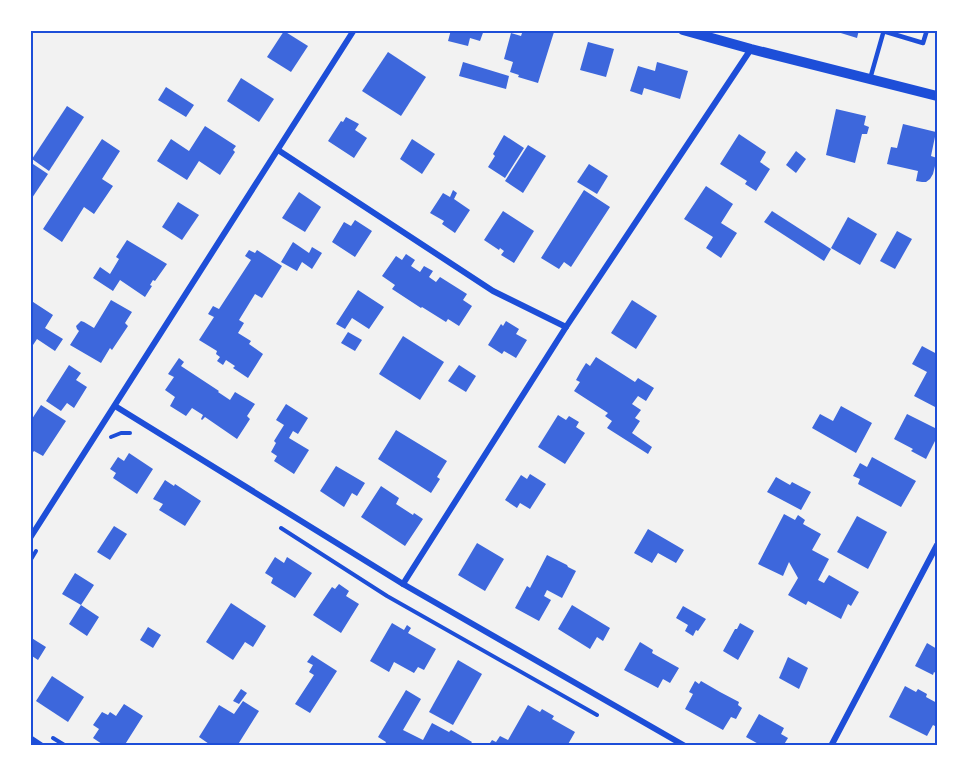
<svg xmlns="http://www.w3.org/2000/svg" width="967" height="776" font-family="Manrope,sans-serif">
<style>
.building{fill:#3d67dc}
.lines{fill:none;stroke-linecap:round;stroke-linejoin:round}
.path{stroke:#1d4ed8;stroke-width:4}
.service{stroke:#1d4ed8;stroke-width:4.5}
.minor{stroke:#1d4ed8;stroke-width:6}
.tertiary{stroke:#1d4ed8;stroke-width:10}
.neatline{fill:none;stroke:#1d4ed8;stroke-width:2}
</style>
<rect width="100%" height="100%" fill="#f2f2f2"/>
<g class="building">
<path d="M451,30H484L480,41L470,38L468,46L448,41Z"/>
<path d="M523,30H547L554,32L538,83L518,77L519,75L510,72L513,62L504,59L511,33L521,36Z"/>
<path d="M831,30H859L857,38Z"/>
<path d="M284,31L308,46L291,72L267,57Z"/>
<path d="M588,42L614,49L606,77L580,70Z"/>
<path d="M388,52L426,77L401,116L362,91Z"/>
<path d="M463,62L509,76L506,89L459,76Z"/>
<path d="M657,62L688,71L680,99L644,88L642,95L630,91L638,66L655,71Z"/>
<path d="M241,78L274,99L259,122L227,101Z"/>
<path d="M166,87L194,105L186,117L158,100Z"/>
<path d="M67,106L84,117L49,171L32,159Z"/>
<path d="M836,109L866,116L864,125L869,127L867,134H862L855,163L826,155Z"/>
<path d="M346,117L359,124L355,130L367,138L354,158L328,141L341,121L343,122Z"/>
<path d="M903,124L936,132L931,156L937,158L933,174L930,179L926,182H922L916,181L918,171L887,164L891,147L897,148Z"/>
<path d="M205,126L236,146L233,150L235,152L220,175L199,161L187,180L157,161L171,139L189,151Z"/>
<path d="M739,134L766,152L760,162L770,169L756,191L745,184L747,181L720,164Z"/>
<path d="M504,135L524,148L505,178L488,167L495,156L493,154Z"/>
<path d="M102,139L120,151L102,179L113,186L94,214L84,207L62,242L43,229Z"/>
<path d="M412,139L435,154L422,174L400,159Z"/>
<path d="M528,145L546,156L523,193L505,181Z"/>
<path d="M796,151L806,159L796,173L786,165Z"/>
<path d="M30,162L48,174L30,201Z"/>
<path d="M589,164L608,176L597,194L577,182Z"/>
<path d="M706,186L733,204L721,223L737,233L721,258L706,248L713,237L684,219Z"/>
<path d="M453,190L457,193L454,199L470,210L455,233L442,224L444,221L430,213L443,193L450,197Z"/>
<path d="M584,190L610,207L571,267L564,262L559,269L541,258Z"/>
<path d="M299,192L321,207L305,232L282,218Z"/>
<path d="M178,202L199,215L182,240L162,227Z"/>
<path d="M503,211L534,231L514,263L501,255L504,251L500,248L499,250L484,240Z"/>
<path d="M772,211L831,249L824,261L764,222Z"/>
<path d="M848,217L877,234L860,265L831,248Z"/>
<path d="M355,220L372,231L355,257L332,242L344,222L351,226Z"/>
<path d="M897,231L912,239L895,269L880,261Z"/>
<path d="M127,240L167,264L155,281L153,280L150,285L152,286L145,297L120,280L113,291L93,278L100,267L110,274L119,259L116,257Z"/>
<path d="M293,242L309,253L312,247L322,253L312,269L302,262L297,271L281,262Z"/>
<path d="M249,250L255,253L257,250L282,266L262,298L255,294L239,320L244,323L238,333L251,341L249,344L263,354L248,378L233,368L235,366L226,360L223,365L217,361L220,357L216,354L217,351L199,340L214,317L208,314L213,306L219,309L251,260L245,256Z"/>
<path d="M406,254L415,260L411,266L420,272L424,266L433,271L429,277L436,282L440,277L467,294L463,300L472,306L459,326L448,319L446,322L422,307L421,308L392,289L395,285L382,276L396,256L402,260Z"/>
<path d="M358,290L384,307L369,329L352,318L345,329L336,324Z"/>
<path d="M30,300L53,315L45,328L63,339L55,351L37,339L33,345L30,343Z"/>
<path d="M111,300L132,312L125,323L128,326L112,350L110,348L101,363L70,345L79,331L77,329L76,326L81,321L84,322L94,328Z"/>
<path d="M632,300L657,316L636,349L611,333Z"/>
<path d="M506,321L519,329L516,334L527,340L516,358L504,351L502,354L488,345L501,324L503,326Z"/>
<path d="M348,332L362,340L355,351L341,343Z"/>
<path d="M403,336L444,362L420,400L379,374Z"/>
<path d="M922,346L937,354V408L914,396L927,372L912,364Z"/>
<path d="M596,357L635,382L638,378L654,388L646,401L638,396L632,404L641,410L635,418L640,421L632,433L652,447L648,454L607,428L612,421L605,416L608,413L574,391L580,382L576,380L581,371L586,363L590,366Z"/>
<path d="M179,358L184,362L181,366L219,391L218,392L230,400L235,392L255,404L247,416L250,419L237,439L205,417L202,420L201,419L203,415L192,408L186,416L170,406L175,397L165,390L174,377L168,374Z"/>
<path d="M69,365L81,373L76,380L87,387L74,408L67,403L61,411L46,401Z"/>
<path d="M459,365L476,376L466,392L448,381Z"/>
<path d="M286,404L308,418L298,434L293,431L289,438L309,450L294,474L274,461L277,456L271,452L276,443L274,441L284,425L276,420Z"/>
<path d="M41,405L66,421L43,456L34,451L30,456V422Z"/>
<path d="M841,406L872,423L856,453L812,428L820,414L833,421Z"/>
<path d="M907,414L937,429V437L926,459L911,451L913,449L894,439Z"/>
<path d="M558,415L566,420L569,416L579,422L576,427L585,433L565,464L538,447Z"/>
<path d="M396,430L447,461L437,477L440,479L431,493L378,459Z"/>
<path d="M129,453L153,469L137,494L113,478L116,473L110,469L118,457L124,461Z"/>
<path d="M872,457L916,481L901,507L858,484L860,479L853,476L860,463L867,467Z"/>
<path d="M336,466L365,483L357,496L352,493L344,507L320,491Z"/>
<path d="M530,474L546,484L530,509L520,503L517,508L505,500L521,475L527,479Z"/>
<path d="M776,477L790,485L792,482L811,492L801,510L767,492Z"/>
<path d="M165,480L174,486L175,484L201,501L185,526L159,510L163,504L153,499Z"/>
<path d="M381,486L399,498L396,504L413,515L414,513L423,519L405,546L361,517Z"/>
<path d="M784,514L795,520L798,515L805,520L803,524L821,534L812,550L829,559L818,580L824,583L829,575L859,592L851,606L848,604L841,619L808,601L806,605L788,595L798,578L789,562L783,576L758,564Z"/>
<path d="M857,516L887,532L868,569L837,552Z"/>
<path d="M114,526L127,534L110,560L97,552Z"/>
<path d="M648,529L684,550L676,563L658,553L652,563L634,553Z"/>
<path d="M477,543L504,559L485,591L458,575Z"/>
<path d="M547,555L567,565L568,567L576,571L562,598L547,590L544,596L551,600L539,621L515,608L527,586L530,588Z"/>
<path d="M275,557L284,563L287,557L312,573L295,598L271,583L273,578L265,573Z"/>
<path d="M75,573L94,585L81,605L99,617L87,636L69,624L81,605L62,594Z"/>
<path d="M339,584L349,591L346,596L359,604L341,633L313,615L332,587L335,589Z"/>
<path d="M231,603L266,626L253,647L245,642L233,660L206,642Z"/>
<path d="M572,605L610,628L603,641L597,637L590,649L558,629Z"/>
<path d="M683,606L706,619L698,631L696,630L693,636L685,631L688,625L676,618Z"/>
<path d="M392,623L404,630L407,625L411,628L408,633L436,649L424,670L418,667L414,673L394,662L389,672L370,661Z"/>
<path d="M740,623L754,631L738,660L723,651L735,629H737Z"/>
<path d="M148,627L161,635L153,648L140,640Z"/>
<path d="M30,637L46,647L38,660L32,656L30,659Z"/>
<path d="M640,642L653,650L652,653L679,668L670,683L663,679L658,688L624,670Z"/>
<path d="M927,643L937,649V674L934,672L933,675L915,666Z"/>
<path d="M312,655L337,671L310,713L295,704L314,675L309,672L313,665L307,662Z"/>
<path d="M788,657L808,668L799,689L779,678Z"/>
<path d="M458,660L482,674L453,725L429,712Z"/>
<path d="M52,676L84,697L68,722L36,701Z"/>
<path d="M695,681L699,684L701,681L720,692L739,702L738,705L742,708L736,719L731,717L723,730L685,709L693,694L689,692Z"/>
<path d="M905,686L916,692L918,689L927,694L926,697L937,703V727L933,725L927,736L889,717Z"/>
<path d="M241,689L247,693L239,704L233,701Z"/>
<path d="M406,690L421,699L403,730L423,740L432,723L449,732L451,730L472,742L469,746H384L386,742L378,737Z"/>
<path d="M243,701L259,711L237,746H212L199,737L219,705L234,714Z"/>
<path d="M124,704L143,716L124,746H105L93,738L99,729L93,725L102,712L108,715L110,712L116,716Z"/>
<path d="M528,705L540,712L542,709L554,716L552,719L575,732L567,746H488L492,740L496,742L500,736L508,740Z"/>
<path d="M759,714L784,728L781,734L788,738L783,746L776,745L762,746L746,737Z"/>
</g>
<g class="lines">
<g class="path">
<path d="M111,437L121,433H130"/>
<path d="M281,528L387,596L597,715"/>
<path d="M30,561L36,551"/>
<path d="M53,738L66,746"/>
</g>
<g class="service">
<path d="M883,31L923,43L927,30"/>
<path d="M870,79L884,30"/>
</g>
<g class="minor">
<path d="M278,150L493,291L566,327"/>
<path d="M115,406L403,584L685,746"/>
<path d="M30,538L354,30"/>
<path d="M403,584L566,327L751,49"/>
<path d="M30,738L42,746"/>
<path d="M831,746L937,545"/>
</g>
<path class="tertiary" d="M683,30L751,49L937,96"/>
</g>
<rect width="967" height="776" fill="none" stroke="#ffffff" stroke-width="63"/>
<rect x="32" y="32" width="904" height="712" class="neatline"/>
</svg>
